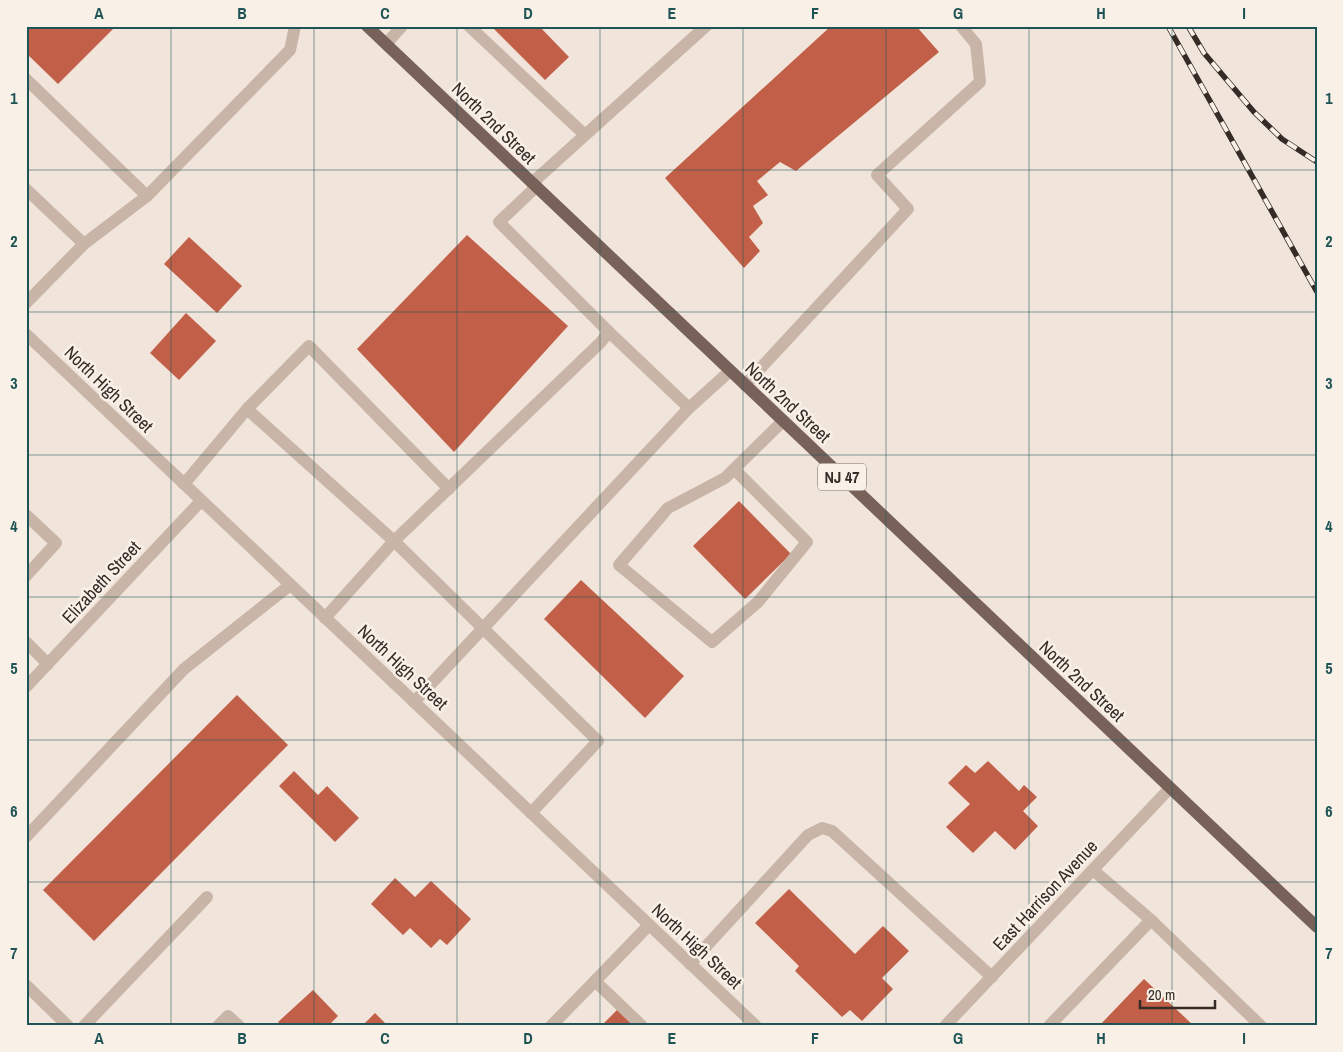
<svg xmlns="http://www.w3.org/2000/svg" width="1343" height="1052" font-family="'Archivo Narrow',sans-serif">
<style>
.building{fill:#c25f48}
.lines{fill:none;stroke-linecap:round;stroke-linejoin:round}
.minor{stroke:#c8b5a7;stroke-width:12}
.major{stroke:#776159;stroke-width:12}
.rail-casing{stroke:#352b27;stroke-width:5.5}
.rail{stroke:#f9f0e7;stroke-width:4;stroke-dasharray:11;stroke-linecap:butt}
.grid{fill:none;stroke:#1e5455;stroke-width:1;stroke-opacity:0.55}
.labels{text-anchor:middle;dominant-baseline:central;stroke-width:5;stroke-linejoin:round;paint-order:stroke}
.shield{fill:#f9f0e7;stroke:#706661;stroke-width:1}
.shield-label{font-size:16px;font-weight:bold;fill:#352b27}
.street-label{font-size:18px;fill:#352b27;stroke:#f9f0e7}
.neatline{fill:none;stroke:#1e5455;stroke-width:2}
.grid-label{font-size:16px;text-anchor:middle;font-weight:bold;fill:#1e5455}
</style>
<rect width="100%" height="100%" fill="#f1e5db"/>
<g class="building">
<path d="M26,26H116L58,84L26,53Z"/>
<path d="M495,26H539L569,57L545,80L493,28Z"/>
<path d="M831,26H916L939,52L796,171L780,162L757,181L768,195L753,206L763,223L749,237L760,251L744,268L665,178Z"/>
<path d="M467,235L568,326L454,452L357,349Z"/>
<path d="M189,237L242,286L217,313L164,264Z"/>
<path d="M186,313L216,341L179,380L150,353Z"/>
<path d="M739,501L791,554L745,599L693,546Z"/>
<path d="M581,580L684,676L645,718L544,619Z"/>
<path d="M237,695L288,745L94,941L43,890Z"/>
<path d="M988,761L1019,791L1024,785L1037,797L1023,811L1038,826L1015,850L995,831L973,853L946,827L970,804L948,783L966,765L975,773Z"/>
<path d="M294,771L318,795L327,786L359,818L335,842L279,786Z"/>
<path d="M395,878L415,897L431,881L471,919L447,945L440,939L431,948L410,928L403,935L371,904Z"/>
<path d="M789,889L855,954L883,926L909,951L882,978L893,989L862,1021L850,1010L842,1017L795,971L799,966L755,923Z"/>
<path d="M1144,979L1194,1026H1099Z"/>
<path d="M313,990L338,1016L328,1026H282L278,1022Z"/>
<path d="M618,1009L636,1026H601Z"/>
<path d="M375,1013L388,1026H362Z"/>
</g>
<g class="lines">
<g class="minor">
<path d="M469,26L585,135"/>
<path d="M386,44L402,26"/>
<path d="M26,79L147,196"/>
<path d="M532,183L706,26"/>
<path d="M536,187L499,222L609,332L689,408"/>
<path d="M26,189L84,244"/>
<path d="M26,303L84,244L147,196L290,50L295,26"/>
<path d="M26,334L756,1026"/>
<path d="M745,385L908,209L877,175L980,82L976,44L961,26"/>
<path d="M734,469L807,542L758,602L712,642L619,565L668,508L725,478L783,421"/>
<path d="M184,484L247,409"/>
<path d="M26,515L56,543L26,576"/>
<path d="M325,618L394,541L247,409L309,346L449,489"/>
<path d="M26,642L48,664"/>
<path d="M26,687L201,501"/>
<path d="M414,702L689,408L730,371"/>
<path d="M531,813L598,741L394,541L600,343L609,332"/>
<path d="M26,837L184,669L290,585"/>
<path d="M1093,870L1151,920L1261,1026"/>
<path d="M690,964L808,835L822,828L832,831L992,977"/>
<path d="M595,981L649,925"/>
<path d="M26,985L68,1026"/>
<path d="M84,1026L207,897"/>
<path d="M218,1026L228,1016L239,1026"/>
<path d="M551,1026L595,981L642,1026"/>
<path d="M945,1026L1170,788"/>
<path d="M1049,1026L1151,920"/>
</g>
<path class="major" d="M367,26L1317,927"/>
<defs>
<g id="rail">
<path d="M1168,26L1317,292"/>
<path d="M1188,26L1204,53L1254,112L1282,139L1317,162"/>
</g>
</defs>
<use href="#rail" class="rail-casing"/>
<use href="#rail" class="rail"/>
</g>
<path class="grid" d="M171,26V1026M314,26V1026M457,26V1026M600,26V1026M743,26V1026M886,26V1026M1029,26V1026M1172,26V1026M26,170H1317M26,312H1317M26,455H1317M26,597H1317M26,740H1317M26,882H1317"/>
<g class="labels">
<rect class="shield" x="818" y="463.5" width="48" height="27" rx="4"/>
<g class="shield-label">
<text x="842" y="477">NJ 47</text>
</g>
<g class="street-label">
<text transform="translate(494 123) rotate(44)">North 2nd Street</text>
<text transform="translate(109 389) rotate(44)">North High Street</text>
<text transform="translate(788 402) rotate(43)">North 2nd Street</text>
<text transform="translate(101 582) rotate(-47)">Elizabeth Street</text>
<text transform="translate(403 667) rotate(43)">North High Street</text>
<text transform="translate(1082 681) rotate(43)">North 2nd Street</text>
<text transform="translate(1045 895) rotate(-47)">East Harrison Avenue</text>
<text transform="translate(697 946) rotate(43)">North High Street</text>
</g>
</g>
<rect width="1343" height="1052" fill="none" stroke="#f9f0e7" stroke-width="55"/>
<path d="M1140 1000v8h75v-8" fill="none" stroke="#352b27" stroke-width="2.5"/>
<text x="1148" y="1000" font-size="15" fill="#352b27" stroke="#f9f0e7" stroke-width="4" paint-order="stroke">20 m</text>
<rect x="28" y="28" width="1288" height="996" class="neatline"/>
<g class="grid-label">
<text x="99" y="19">A</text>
<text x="242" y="19">B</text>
<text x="385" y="19">C</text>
<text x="528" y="19">D</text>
<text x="672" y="19">E</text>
<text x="815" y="19">F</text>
<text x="958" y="19">G</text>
<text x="1101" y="19">H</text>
<text x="1244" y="19">I</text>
<text x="14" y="104">1</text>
<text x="1329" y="104">1</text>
<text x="14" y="247">2</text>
<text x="1329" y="247">2</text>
<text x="14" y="389">3</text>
<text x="1329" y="389">3</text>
<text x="14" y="532">4</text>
<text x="1329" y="532">4</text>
<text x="14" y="674">5</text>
<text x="1329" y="674">5</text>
<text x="14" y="817">6</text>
<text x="1329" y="817">6</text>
<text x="14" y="959">7</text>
<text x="1329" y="959">7</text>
<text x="99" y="1044">A</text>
<text x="242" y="1044">B</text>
<text x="385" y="1044">C</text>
<text x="528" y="1044">D</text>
<text x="672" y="1044">E</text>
<text x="815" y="1044">F</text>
<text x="958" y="1044">G</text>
<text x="1101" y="1044">H</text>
<text x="1244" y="1044">I</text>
</g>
</svg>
